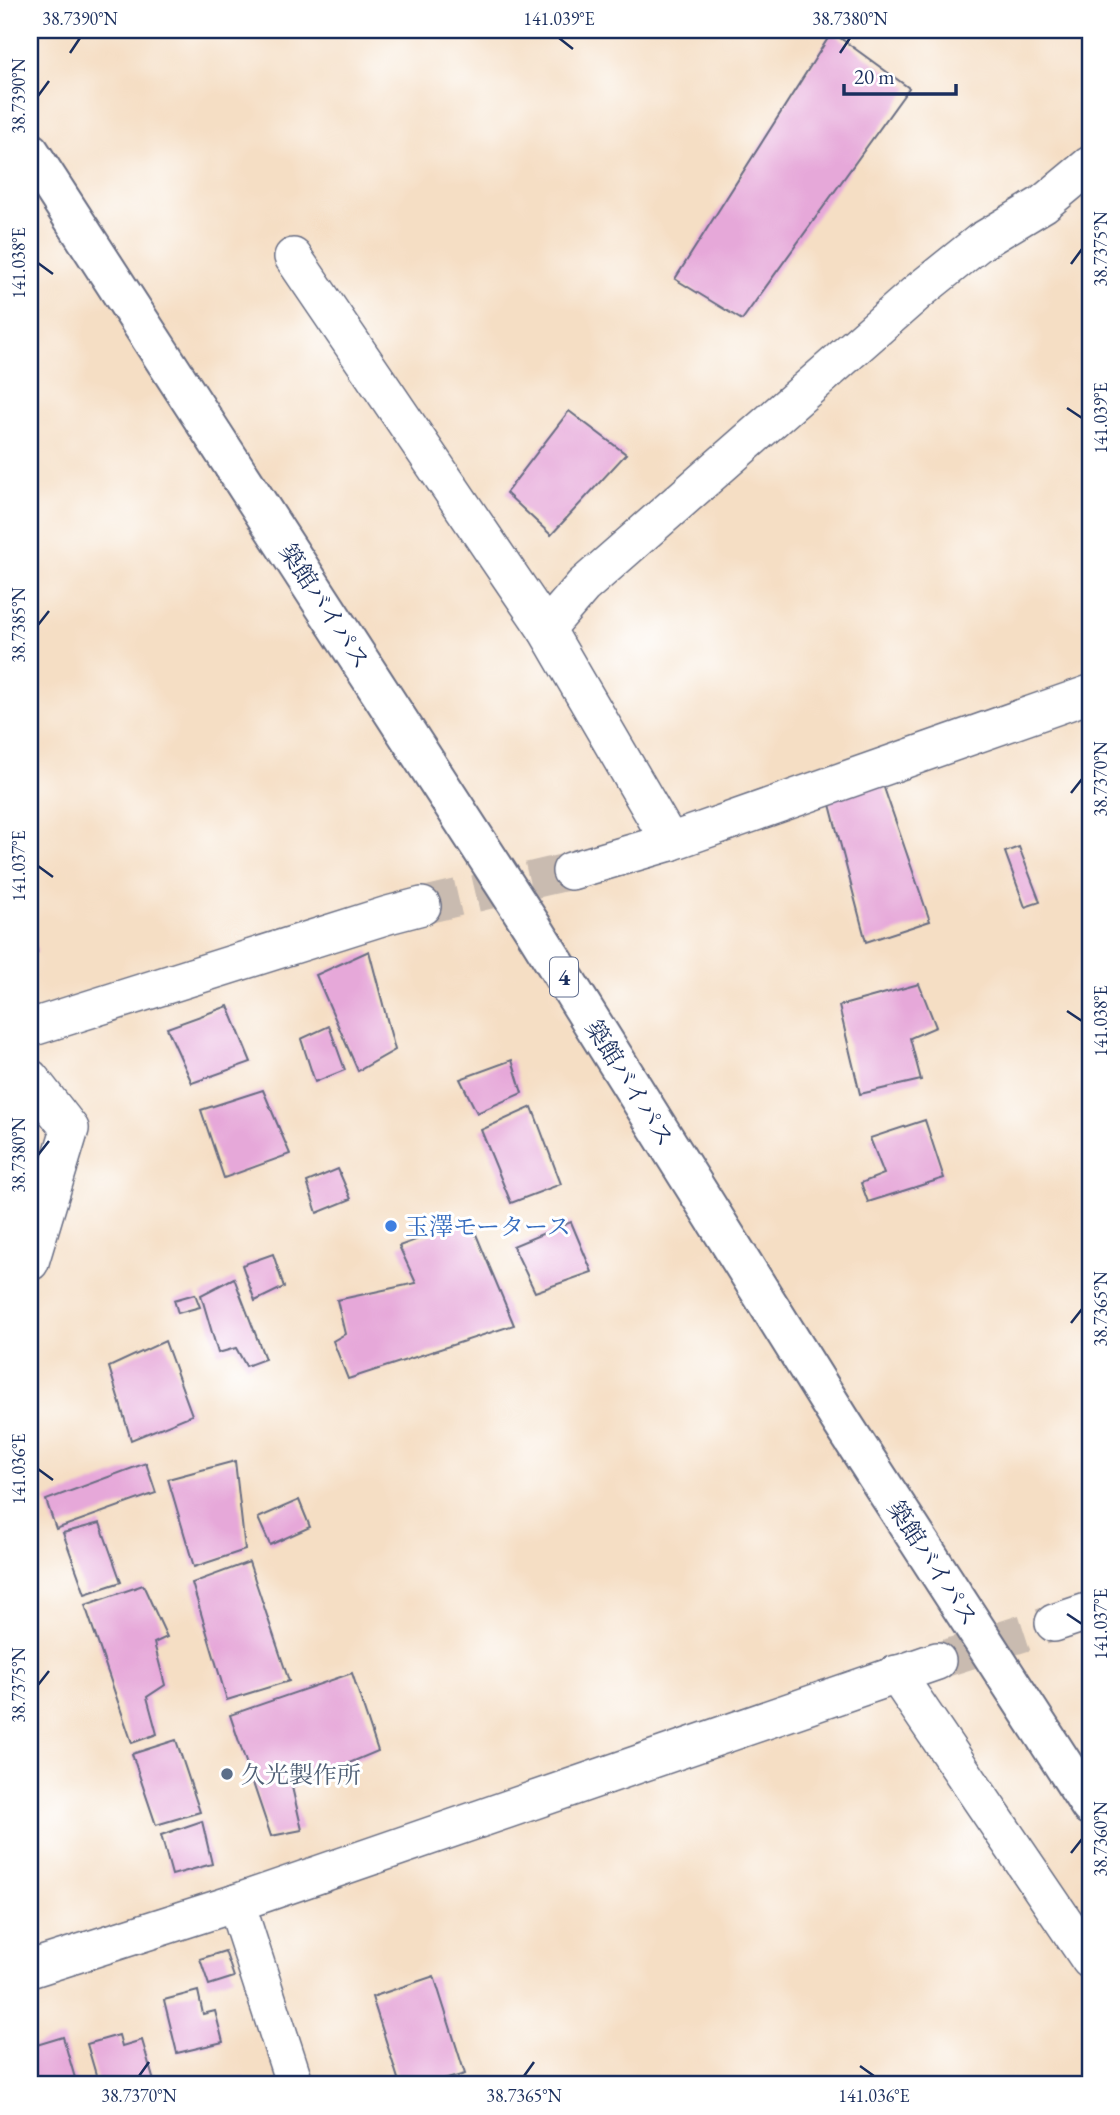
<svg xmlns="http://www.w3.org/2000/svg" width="1120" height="2115" font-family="'EB Garamond','Noto Serif JP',serif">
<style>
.building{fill:#e6a8d9}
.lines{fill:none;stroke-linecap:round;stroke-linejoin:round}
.minor-tunnel{stroke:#c9bbb0;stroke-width:37;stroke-dasharray:37 18;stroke-linecap:butt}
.minor-casing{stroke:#676c82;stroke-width:40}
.trunk-casing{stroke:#676c82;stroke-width:42}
.minor{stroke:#fff;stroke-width:37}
.trunk{stroke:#fff;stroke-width:38}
.ticks{fill:none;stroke:#1b2f5e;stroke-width:2.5}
.shop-dot{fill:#3f7fe0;stroke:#fff;stroke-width:2.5}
.service-dot{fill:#5c6f8a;stroke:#fff;stroke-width:2.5}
.labels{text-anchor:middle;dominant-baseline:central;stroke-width:6;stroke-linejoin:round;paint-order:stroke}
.shield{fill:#fff;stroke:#5f6d8e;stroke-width:2}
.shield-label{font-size:23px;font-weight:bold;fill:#1b2f5e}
.street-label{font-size:24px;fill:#1b2f5e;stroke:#fff}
.shop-label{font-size:24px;fill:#366cbe;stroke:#fff;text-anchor:start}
.service-label{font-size:24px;fill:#4e5e75;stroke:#fff;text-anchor:start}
.neatline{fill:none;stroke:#1b2f5e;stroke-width:2.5}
.ticks-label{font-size:18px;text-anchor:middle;fill:#1b2f5e}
</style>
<rect width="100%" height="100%" fill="#fff"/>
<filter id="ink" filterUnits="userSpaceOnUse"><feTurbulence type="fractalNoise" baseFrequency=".0143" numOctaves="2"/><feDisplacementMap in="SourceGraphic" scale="14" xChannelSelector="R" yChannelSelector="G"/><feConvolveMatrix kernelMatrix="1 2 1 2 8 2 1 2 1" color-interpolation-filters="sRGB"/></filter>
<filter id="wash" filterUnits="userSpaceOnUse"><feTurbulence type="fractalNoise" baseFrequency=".00686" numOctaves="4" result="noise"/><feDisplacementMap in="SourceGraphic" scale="28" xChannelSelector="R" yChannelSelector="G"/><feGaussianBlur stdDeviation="1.57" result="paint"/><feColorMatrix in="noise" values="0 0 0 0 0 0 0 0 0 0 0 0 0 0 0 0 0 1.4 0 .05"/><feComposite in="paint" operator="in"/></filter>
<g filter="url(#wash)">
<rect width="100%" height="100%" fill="#f5dec4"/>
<g id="blocks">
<g class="building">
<path d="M832,32L909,88L742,320L675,279Z"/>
<path d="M569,411L626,454L551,535L506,493Z"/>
<path d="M881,779L930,921L866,942L827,793Z"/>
<path d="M1019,847L1040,902L1025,907L1005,852Z"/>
<path d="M30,918H31L37,953H30Z"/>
<path d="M369,951L395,1050L358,1071L316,975Z"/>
<path d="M919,984L936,1027L910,1038L921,1080L860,1094L839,1006Z"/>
<path d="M228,1006L251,1062L192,1083L167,1028Z"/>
<path d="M329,1026L345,1070L315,1082L301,1039Z"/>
<path d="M512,1060L522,1093L477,1113L460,1079Z"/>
<path d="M263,1090L290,1154L224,1178L201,1110Z"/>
<path d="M532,1107L561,1184L511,1203L481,1130Z"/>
<path d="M925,1120L944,1178L868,1202L861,1183L884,1174L870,1138Z"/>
<path d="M338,1169L351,1199L317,1213L307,1182Z"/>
<path d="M470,1220L514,1325L348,1379L333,1341L345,1334L337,1300L416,1283L399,1246Z"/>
<path d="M571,1222L592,1272L535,1292L513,1246Z"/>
<path d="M273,1254L284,1287L255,1301L242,1265Z"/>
<path d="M234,1278L265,1359L246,1366L236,1348L218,1353L201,1295Z"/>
<path d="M195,1294L200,1307L178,1313L174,1300Z"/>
<path d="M165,1341L192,1415L131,1440L109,1367Z"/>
<path d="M235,1461L245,1550L194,1567L168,1479Z"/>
<path d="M146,1463L156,1493L56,1529L46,1500Z"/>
<path d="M299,1500L310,1527L270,1545L258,1518Z"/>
<path d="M100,1523L121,1582L85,1594L63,1533Z"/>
<path d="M249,1562L289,1681L227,1700L192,1583Z"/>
<path d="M143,1585L167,1637L154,1643L165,1685L147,1697L157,1734L132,1743L85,1605Z"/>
<path d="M352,1673L378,1751L292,1787L302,1830L271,1836L230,1715Z"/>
<path d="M176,1740L200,1812L156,1825L132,1754Z"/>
<path d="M202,1821L212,1864L172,1875L161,1835Z"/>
<path d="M225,1951L234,1977L209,1985L200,1959Z"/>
<path d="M434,1976L465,2074L426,2085H400L372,1997Z"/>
<path d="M198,1991L203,2014L215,2011L223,2042L177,2053L164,2000Z"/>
<path d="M119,2035L122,2046L142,2040L155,2085H99L87,2044Z"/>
<path d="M63,2037L77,2085H35L30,2066V2047Z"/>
<path d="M243,2077L245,2085H216V2084Z"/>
<path d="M1090,2078V2085H1082L1080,2081Z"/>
</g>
</g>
</g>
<g filter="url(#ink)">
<use href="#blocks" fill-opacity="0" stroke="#676c82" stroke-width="2"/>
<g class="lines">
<g class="minor-tunnel">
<path d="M422,906L571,871"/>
<path d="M937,1661L1054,1623"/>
</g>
<defs>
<g id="minor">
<path d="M293,257L546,629L670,842"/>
<path d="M546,629L583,586L919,291L980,242L1043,204L1090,165"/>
<path d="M571,871L670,842L1090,694"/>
<path d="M30,1028L388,915L422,906"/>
<path d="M30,1078L70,1129L30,1262"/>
<path d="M1054,1623L1090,1611"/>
<path d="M896,1674L1090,1960"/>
<path d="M236,1903L295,2085"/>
<path d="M30,1969L236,1903L937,1661"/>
</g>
<path id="trunk" d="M30,152L533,928L843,1424L1090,1806"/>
</defs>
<use href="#minor" class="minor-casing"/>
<use href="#trunk" class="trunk-casing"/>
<use href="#minor" class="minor"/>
<use href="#trunk" class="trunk"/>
</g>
</g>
<path class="ticks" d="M559,38L573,49M70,53L80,38M840,53L850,38M38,96L49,81M38,263L53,274M1071,264L1082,249M1067,408L1082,418M38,625L49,611M1071,793L1082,779M38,866L53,877M1067,1011L1082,1021M38,1155L49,1141M1071,1323L1082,1309M38,1469L53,1480M1067,1614L1082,1624M38,1685L49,1671M1071,1853L1082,1839M860,2066L874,2076M139,2076L149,2062M524,2076L534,2062"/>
<circle class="shop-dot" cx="391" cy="1226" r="7"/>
<circle class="service-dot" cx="227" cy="1774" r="7"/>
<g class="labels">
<rect class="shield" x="550" y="957.5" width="28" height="39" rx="5"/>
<g class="shield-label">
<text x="564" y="977">4</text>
</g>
<g class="street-label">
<text transform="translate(325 606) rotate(57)">築館バイパス</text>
<text transform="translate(630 1083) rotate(58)">築館バイパス</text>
<text transform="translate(933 1563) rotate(57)">築館バイパス</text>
</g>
<g class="shop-label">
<text x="405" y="1226">玉澤モータース</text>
</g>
<g class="service-label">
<text x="241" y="1774">久光製作所</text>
</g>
</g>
<rect width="1120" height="2115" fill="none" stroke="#fff" stroke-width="77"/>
<path d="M844 84v10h112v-10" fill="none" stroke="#1b2f5e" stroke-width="3.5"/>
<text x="854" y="84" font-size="21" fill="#1b2f5e" stroke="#ffffff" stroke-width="5" paint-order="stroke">20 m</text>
<rect x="38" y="38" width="1044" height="2038" class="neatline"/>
<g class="ticks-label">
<text x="80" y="25">38.7390°N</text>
<text x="559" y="25">141.039°E</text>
<text x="850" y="25">38.7380°N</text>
<text transform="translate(19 96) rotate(-90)" y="6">38.7390°N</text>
<text transform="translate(1101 249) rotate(-90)" y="6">38.7375°N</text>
<text transform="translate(19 263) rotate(-90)" y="6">141.038°E</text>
<text transform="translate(1101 418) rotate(-90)" y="6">141.039°E</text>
<text transform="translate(19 625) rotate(-90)" y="6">38.7385°N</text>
<text transform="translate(1101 779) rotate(-90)" y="6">38.7370°N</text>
<text transform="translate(19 866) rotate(-90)" y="6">141.037°E</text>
<text transform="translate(1101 1021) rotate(-90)" y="6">141.038°E</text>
<text transform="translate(19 1155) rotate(-90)" y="6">38.7380°N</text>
<text transform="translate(1101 1309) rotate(-90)" y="6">38.7365°N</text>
<text transform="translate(19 1469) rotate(-90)" y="6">141.036°E</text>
<text transform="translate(1101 1624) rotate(-90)" y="6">141.037°E</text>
<text transform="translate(19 1685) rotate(-90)" y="6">38.7375°N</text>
<text transform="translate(1101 1839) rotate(-90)" y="6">38.7360°N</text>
<text x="139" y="2102">38.7370°N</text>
<text x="524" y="2102">38.7365°N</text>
<text x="874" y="2102">141.036°E</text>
</g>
</svg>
